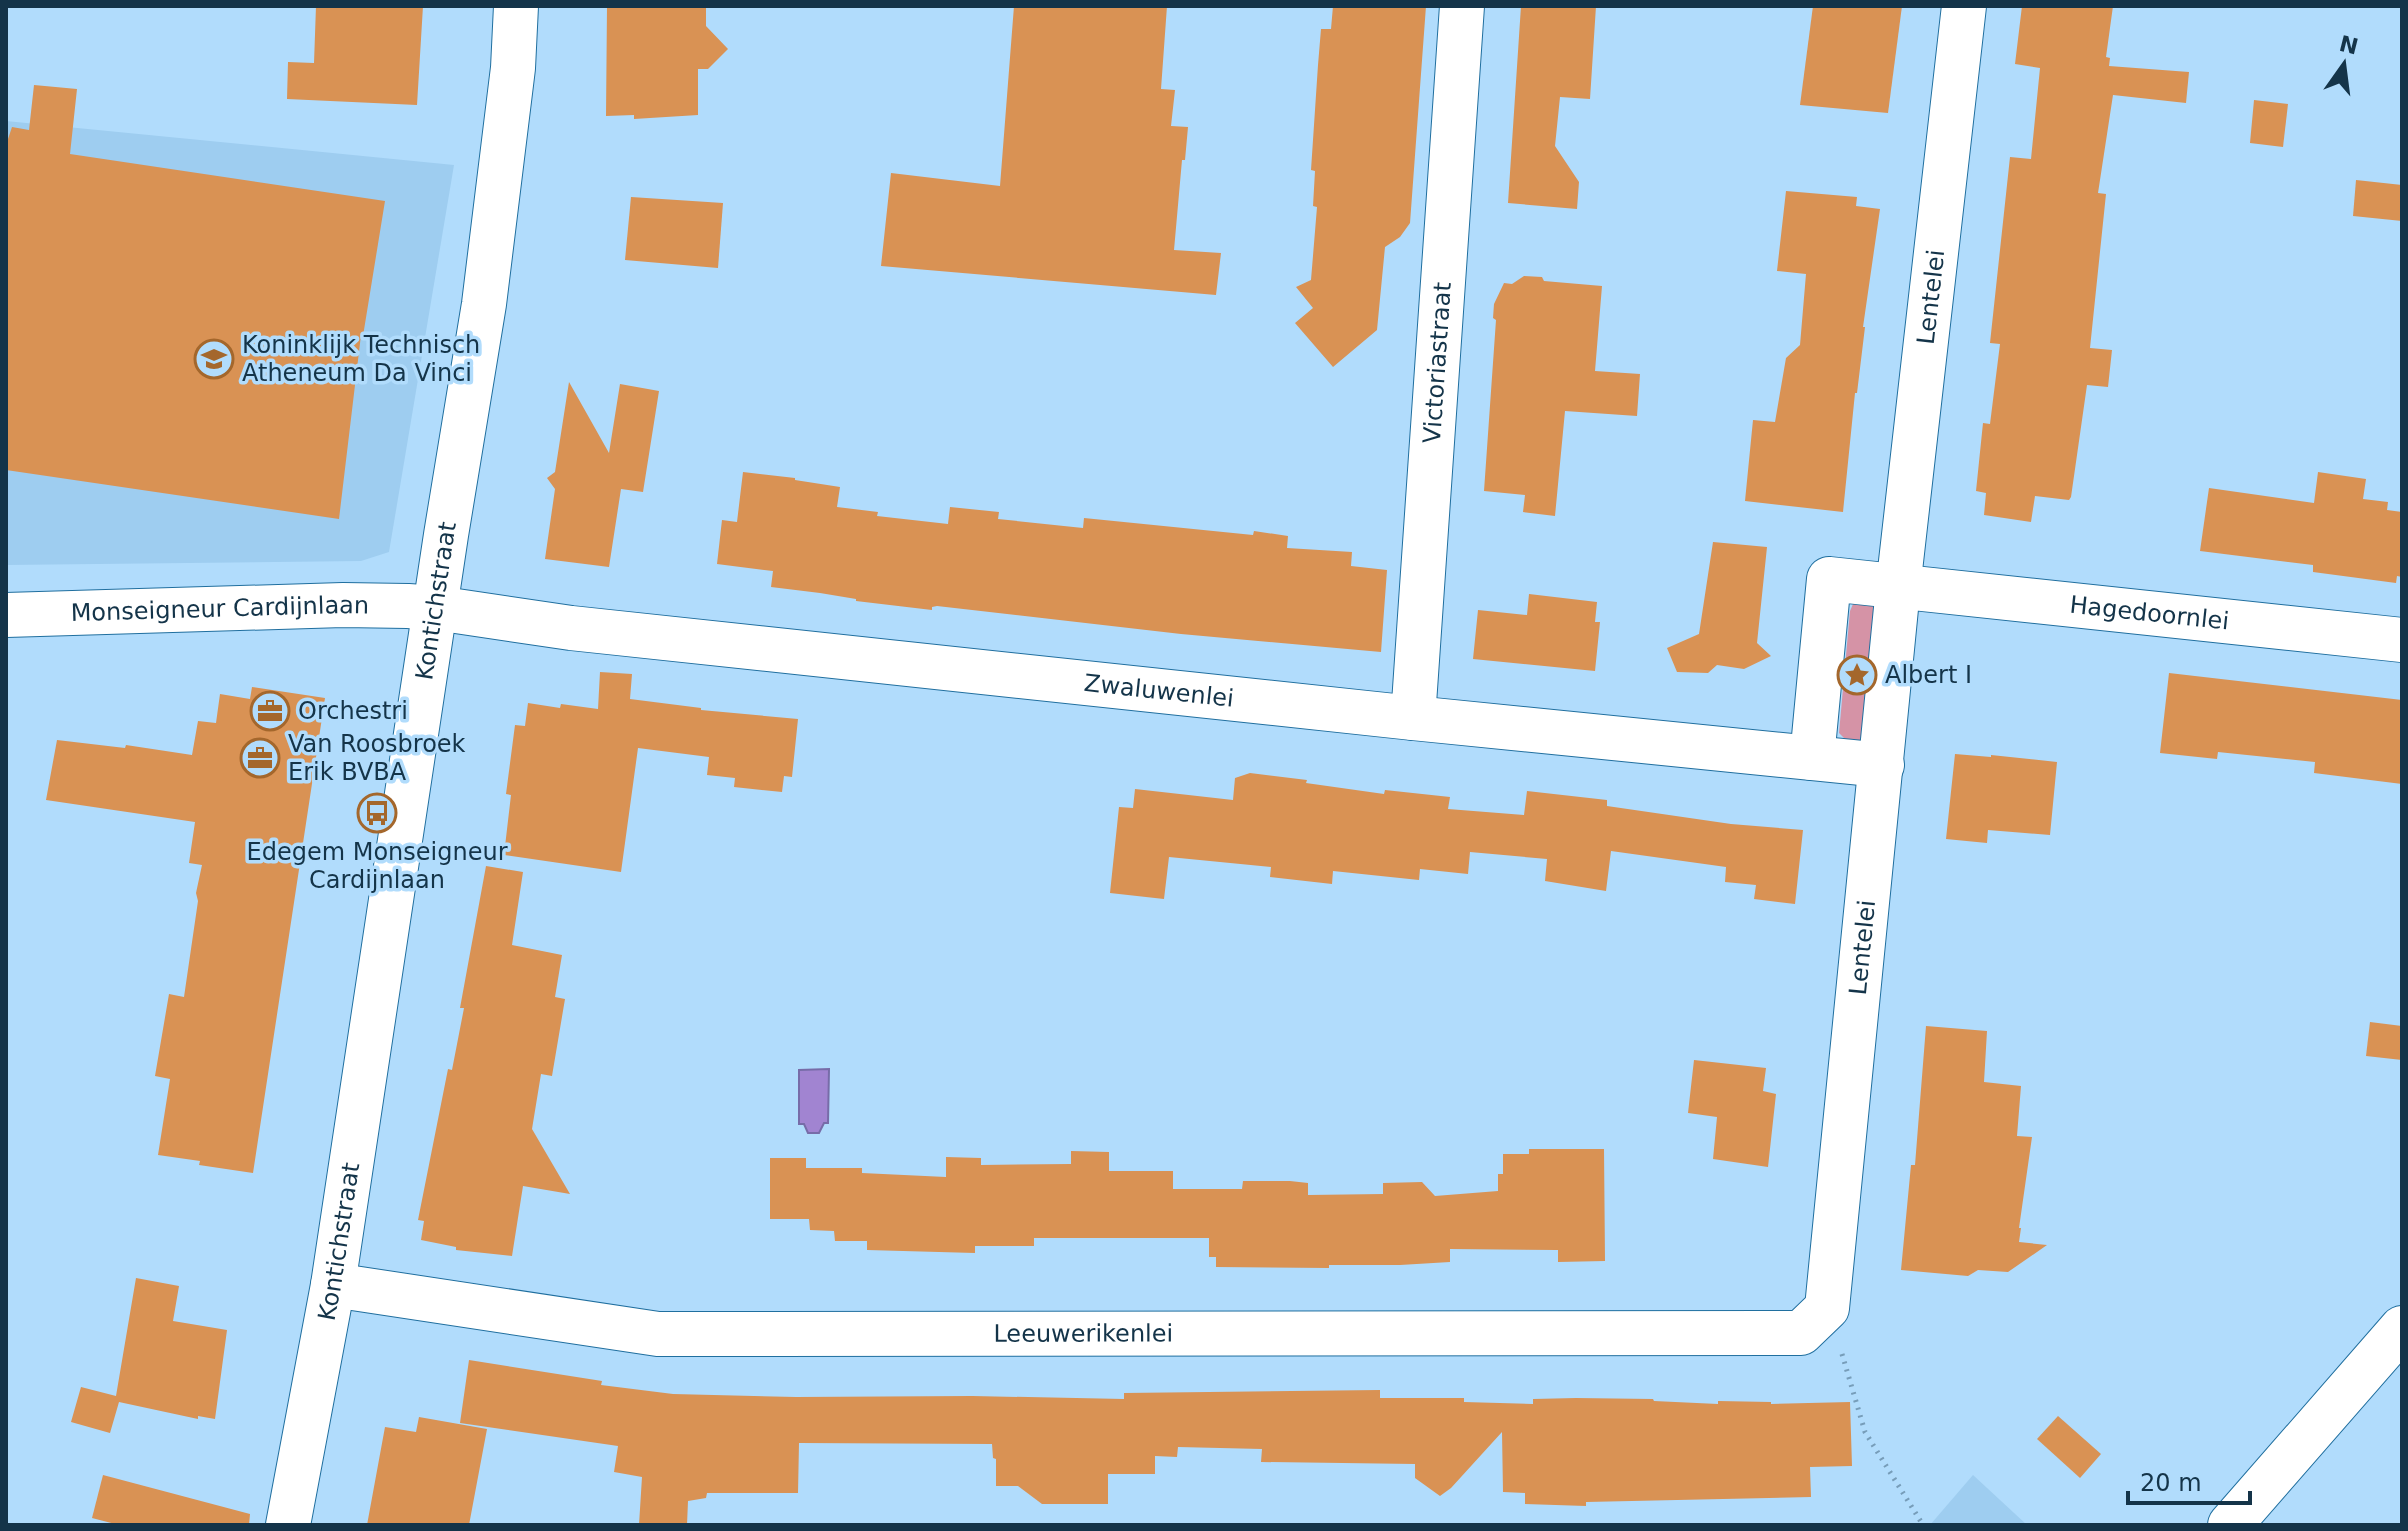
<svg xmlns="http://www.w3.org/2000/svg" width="2408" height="1531" font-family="'DejaVu Sans',sans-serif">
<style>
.built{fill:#9ecdf0}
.green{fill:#d593a6}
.water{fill:#a184d1;stroke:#776ca8;stroke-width:2}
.building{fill:#d99254}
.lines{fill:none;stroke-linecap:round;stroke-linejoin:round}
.minor-casing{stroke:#206f9f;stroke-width:46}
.secondary-casing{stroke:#206f9f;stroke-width:46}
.path{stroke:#779db9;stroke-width:5;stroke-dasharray:2 6;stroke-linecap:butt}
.minor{stroke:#fff;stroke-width:44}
.secondary{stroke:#fff;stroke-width:44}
.labels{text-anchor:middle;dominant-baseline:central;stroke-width:7;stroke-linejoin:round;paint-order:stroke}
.street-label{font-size:24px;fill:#143449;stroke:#b1dcfc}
.poi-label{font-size:24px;fill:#143449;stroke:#b1dcfc;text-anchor:start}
</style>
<rect width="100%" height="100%" fill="#b1dcfc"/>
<g class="built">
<path d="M6,121L454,165L389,552L361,561L6,565Z"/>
<path d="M1973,1475L2027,1525H1930Z"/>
</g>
<path class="green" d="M1860,599L1878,606L1865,739L1849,743L1839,733L1850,611L1853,604Z"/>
<path class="water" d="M829,1069L828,1123H824L819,1133H808L804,1124H799V1070Z"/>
<g class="building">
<path d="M316,6H423L417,105L287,99L288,62L314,63Z"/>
<path d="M607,6H706V26L728,49L708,69H698V115L634,119V115L606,116Z"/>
<path d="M1014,6H1167L1161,89L1175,90L1171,126L1188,127L1185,160H1182L1174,250L1221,253L1216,295L881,266L891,173L1000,186Z"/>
<path d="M1333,6H1426L1410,223L1400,237L1385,247L1377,330L1333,367L1295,323L1313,308L1296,287L1311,280L1317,207L1313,206L1315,171L1311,170L1318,65L1321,29H1331Z"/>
<path d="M1521,6H1596L1590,99L1560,97L1555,146L1579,182L1577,209L1508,203Z"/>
<path d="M1813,6H1902L1888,113L1800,105Z"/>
<path d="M2022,6H2113L2106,57L2110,58L2109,66L2189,72L2186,103L2113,95L2098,193L2106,194L2090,348L2112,350L2108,387L2087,385L2071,497L2069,500L2035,496L2031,522L1984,515L1986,493L1976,491L1983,423L1990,424L2000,344L1990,343L2010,157L2031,159L2040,68L2015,64Z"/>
<path d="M34,85L77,89L70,154L385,201L363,336L361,335L339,519L6,470V145L12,127L29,130Z"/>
<path d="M2254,100L2288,104L2283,147L2250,143Z"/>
<path d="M2356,180L2402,185V221L2353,216Z"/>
<path d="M1786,191L1857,197L1856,206L1880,209L1863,327H1865L1857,393H1855L1843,512L1745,501L1753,420L1775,422L1786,358L1800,345L1806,274L1777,271Z"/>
<path d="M631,197L723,203L718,268L625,260Z"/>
<path d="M1524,276L1542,277L1544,281L1602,286L1595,371L1640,374L1637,416L1565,411L1555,516L1523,512L1525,495L1484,491L1496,320L1493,318L1494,304L1504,283L1512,284Z"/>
<path d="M569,382L609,453L620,384L659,391L643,492L621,489L609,567L545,559L555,489L547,478L555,472Z"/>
<path d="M743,472L795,478V480L840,487L837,507L878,512L877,516L948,524L950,507L999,512L998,519L1083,528L1084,518L1253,535L1254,531L1288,536L1287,548L1352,552L1351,566L1387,570L1381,652L1181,634L937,606L932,607V610L856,601V599L820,593L771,587L773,571L717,564L722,520L737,522Z"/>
<path d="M2318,472L2366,479L2363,499L2388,502L2387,510L2402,512V577L2397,576L2396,583L2313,572V565L2200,551L2209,488L2314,503Z"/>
<path d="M1713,542L1767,547L1757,643L1771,656L1744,669L1717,665L1708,673L1677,672L1667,648L1699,634Z"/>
<path d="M1529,594L1597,602L1595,622H1600L1595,671L1473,659L1478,610L1527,615Z"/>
<path d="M600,672L632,674L630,699L701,708V710L798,719L792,777L784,776L782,792L734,787L735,778L707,775L709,757L638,748L621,872L504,855L511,795L506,794L515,725L525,726L528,703L560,708L561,704L598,709Z"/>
<path d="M2169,673L2402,700V784L2314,773L2315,762L2218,752L2217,759L2160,753Z"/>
<path d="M252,687L325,698L253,1173L199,1165L200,1161L158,1155L170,1079L155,1076L169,994L184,997L198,901L196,893L202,865L189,863L195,822L46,800L57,740L125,748L126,745L192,755L198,721L216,723L220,694L250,699Z"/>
<path d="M1955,754L1991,757V755L2057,762L2050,835L1988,830L1987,843L1946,839Z"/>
<path d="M1250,773L1307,780L1306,783L1384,794L1385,790L1450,797L1448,809L1524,815L1527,791L1607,800V806L1731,824L1803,830L1795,904L1754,899L1756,885L1725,882L1726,867L1611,851L1606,891L1545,881L1547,859L1470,852L1468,874L1420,869L1419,880L1333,871L1332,884L1270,877L1271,867L1169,857L1164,899L1110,893L1119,807L1133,808L1135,789L1233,800L1235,778Z"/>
<path d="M486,866L523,872L512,945L562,955L555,997L565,999L552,1076L541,1074L532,1129L570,1194L523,1186L512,1256L456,1250V1247L421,1240L424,1221L418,1220L448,1069L452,1070L464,1008H460Z"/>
<path d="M2370,1022L2402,1026V1060L2366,1056Z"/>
<path d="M1926,1026L1987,1031L1984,1082L2021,1086L2017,1136L2032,1137L2019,1228H2021L2019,1242L2047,1245L2008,1272L1978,1270L1968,1276L1901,1270L1911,1165H1915Z"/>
<path d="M1694,1060L1766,1068L1763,1091L1776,1094L1768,1167L1713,1159L1717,1117L1688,1113Z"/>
<path d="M1529,1149H1604L1605,1261L1558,1262V1250L1450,1249V1262L1400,1265H1329V1268L1216,1267V1257H1209V1238H1034V1246H975V1253L867,1250V1241H835L834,1231L810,1230L809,1219H770V1158H806V1168H862V1173L946,1177V1157L981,1158V1165L1071,1164V1151L1109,1152V1171H1173V1189H1242L1243,1181H1290L1308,1183V1195L1383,1194V1183L1422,1182L1435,1196L1498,1191V1174H1503V1154H1529Z"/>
<path d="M136,1278L179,1286L173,1321L227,1330L215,1419L198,1416V1419L119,1402L110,1433L71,1422L81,1387L116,1396Z"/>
<path d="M469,1360L602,1381L601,1385L673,1394L796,1397L972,1396L1124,1399V1393L1380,1390V1398H1464V1402L1533,1404V1399L1576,1398L1653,1399L1654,1401L1718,1404V1401L1771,1402V1404L1850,1402L1852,1466L1810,1467L1811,1497L1586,1502V1506L1525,1504V1493L1503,1492L1502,1432L1451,1488L1440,1496L1415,1478V1464L1261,1462L1262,1449L1178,1447L1177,1457L1155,1456V1474H1108V1504H1042L1018,1486H996V1459L993,1458L992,1444L799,1443L798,1493H707L706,1498L688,1501L687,1525H639L642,1477L614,1472L618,1446L460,1423Z"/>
<path d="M2058,1416L2101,1454L2080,1478L2037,1439Z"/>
<path d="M419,1417L487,1429L469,1525H367L385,1427L416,1432Z"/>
<path d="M103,1475L250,1514L249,1525H119L92,1518Z"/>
</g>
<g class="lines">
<defs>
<g id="minor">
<path id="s1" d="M6,615L343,605L408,606L436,608L571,628L1413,718L1882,765"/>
<path id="s2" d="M1413,718L1462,6"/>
<path id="s3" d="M1812,758L1829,579L2402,640"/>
<path id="s4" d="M333,1285L658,1334L1801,1333L1827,1308L1898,588L1964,6"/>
<path id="s5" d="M288,1525L333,1285L446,535L484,304L513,68L516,6"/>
</g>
<path id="secondary" d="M2230,1525L2402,1328"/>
</defs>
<use href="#minor" class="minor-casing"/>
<use href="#secondary" class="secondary-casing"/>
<path class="path" d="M1842,1354L1865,1432L1923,1525"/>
<use href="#minor" class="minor"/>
<use href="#secondary" class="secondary"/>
</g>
<defs>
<symbol id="school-ring" viewBox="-11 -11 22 22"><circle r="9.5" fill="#b1dcfc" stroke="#a4672c" stroke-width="1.5"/><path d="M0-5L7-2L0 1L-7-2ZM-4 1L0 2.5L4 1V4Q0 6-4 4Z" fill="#a4672c"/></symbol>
<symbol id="sight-ring" viewBox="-11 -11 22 22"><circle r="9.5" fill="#b1dcfc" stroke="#a4672c" stroke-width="1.5"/><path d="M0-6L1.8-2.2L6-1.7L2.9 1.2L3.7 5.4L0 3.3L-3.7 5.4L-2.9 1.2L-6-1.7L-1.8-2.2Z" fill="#a4672c"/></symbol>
<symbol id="office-ring" viewBox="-11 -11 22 22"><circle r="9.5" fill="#b1dcfc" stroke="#a4672c" stroke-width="1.5"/><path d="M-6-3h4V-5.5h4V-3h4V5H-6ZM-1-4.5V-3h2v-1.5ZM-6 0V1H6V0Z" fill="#a4672c"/></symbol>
<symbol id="bus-ring" viewBox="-11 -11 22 22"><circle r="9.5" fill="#b1dcfc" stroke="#a4672c" stroke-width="1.5"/><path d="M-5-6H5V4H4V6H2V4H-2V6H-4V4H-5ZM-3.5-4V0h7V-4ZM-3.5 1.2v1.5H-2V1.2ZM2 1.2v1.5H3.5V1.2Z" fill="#a4672c"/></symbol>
</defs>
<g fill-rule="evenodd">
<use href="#school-ring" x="192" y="337" width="44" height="44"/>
<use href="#sight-ring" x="1835" y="653" width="44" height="44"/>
<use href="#office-ring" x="248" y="689" width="44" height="44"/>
<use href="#office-ring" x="238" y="736" width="44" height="44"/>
<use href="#bus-ring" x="355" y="791" width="44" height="44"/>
</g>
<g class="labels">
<g class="street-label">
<text stroke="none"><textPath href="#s4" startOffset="2524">Lentelei</textPath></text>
<text stroke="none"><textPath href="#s2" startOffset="356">Victoriastraat</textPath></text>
<text stroke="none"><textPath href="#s5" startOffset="936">Kontichstraat</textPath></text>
<text stroke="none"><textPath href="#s1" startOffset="214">Monseigneur Cardijnlaan</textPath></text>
<text stroke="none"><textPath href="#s3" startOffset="502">Hagedoornlei</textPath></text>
<text stroke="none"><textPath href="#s1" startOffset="1158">Zwaluwenlei</textPath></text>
<text stroke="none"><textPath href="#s4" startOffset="1870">Lentelei</textPath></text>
<text stroke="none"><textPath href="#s5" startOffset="288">Kontichstraat</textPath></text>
<text stroke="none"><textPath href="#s4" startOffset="754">Leeuwerikenlei</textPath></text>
</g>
<g class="poi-label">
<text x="242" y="345">Koninklijk Technisch<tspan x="242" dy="28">Atheneum Da Vinci</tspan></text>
<text x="1885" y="675">Albert I</text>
<text x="298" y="711">Orchestri</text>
<text x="288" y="744">Van Roosbroek<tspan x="288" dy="28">Erik BVBA</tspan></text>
<text x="377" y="852" text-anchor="middle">Edegem Monseigneur<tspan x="377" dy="28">Cardijnlaan</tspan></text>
</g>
</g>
<rect width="2408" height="1531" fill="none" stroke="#143449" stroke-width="16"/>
<g transform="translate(2344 64) rotate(14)" stroke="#b1dcfc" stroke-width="6" paint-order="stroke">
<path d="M0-6L14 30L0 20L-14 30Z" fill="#143449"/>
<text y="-12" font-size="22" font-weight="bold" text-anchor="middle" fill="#143449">N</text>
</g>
<path d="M2128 1491v12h122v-12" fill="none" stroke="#143449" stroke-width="4"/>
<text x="2140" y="1491" font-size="24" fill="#143449" stroke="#b1dcfc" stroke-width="6" paint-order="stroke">20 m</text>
</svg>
